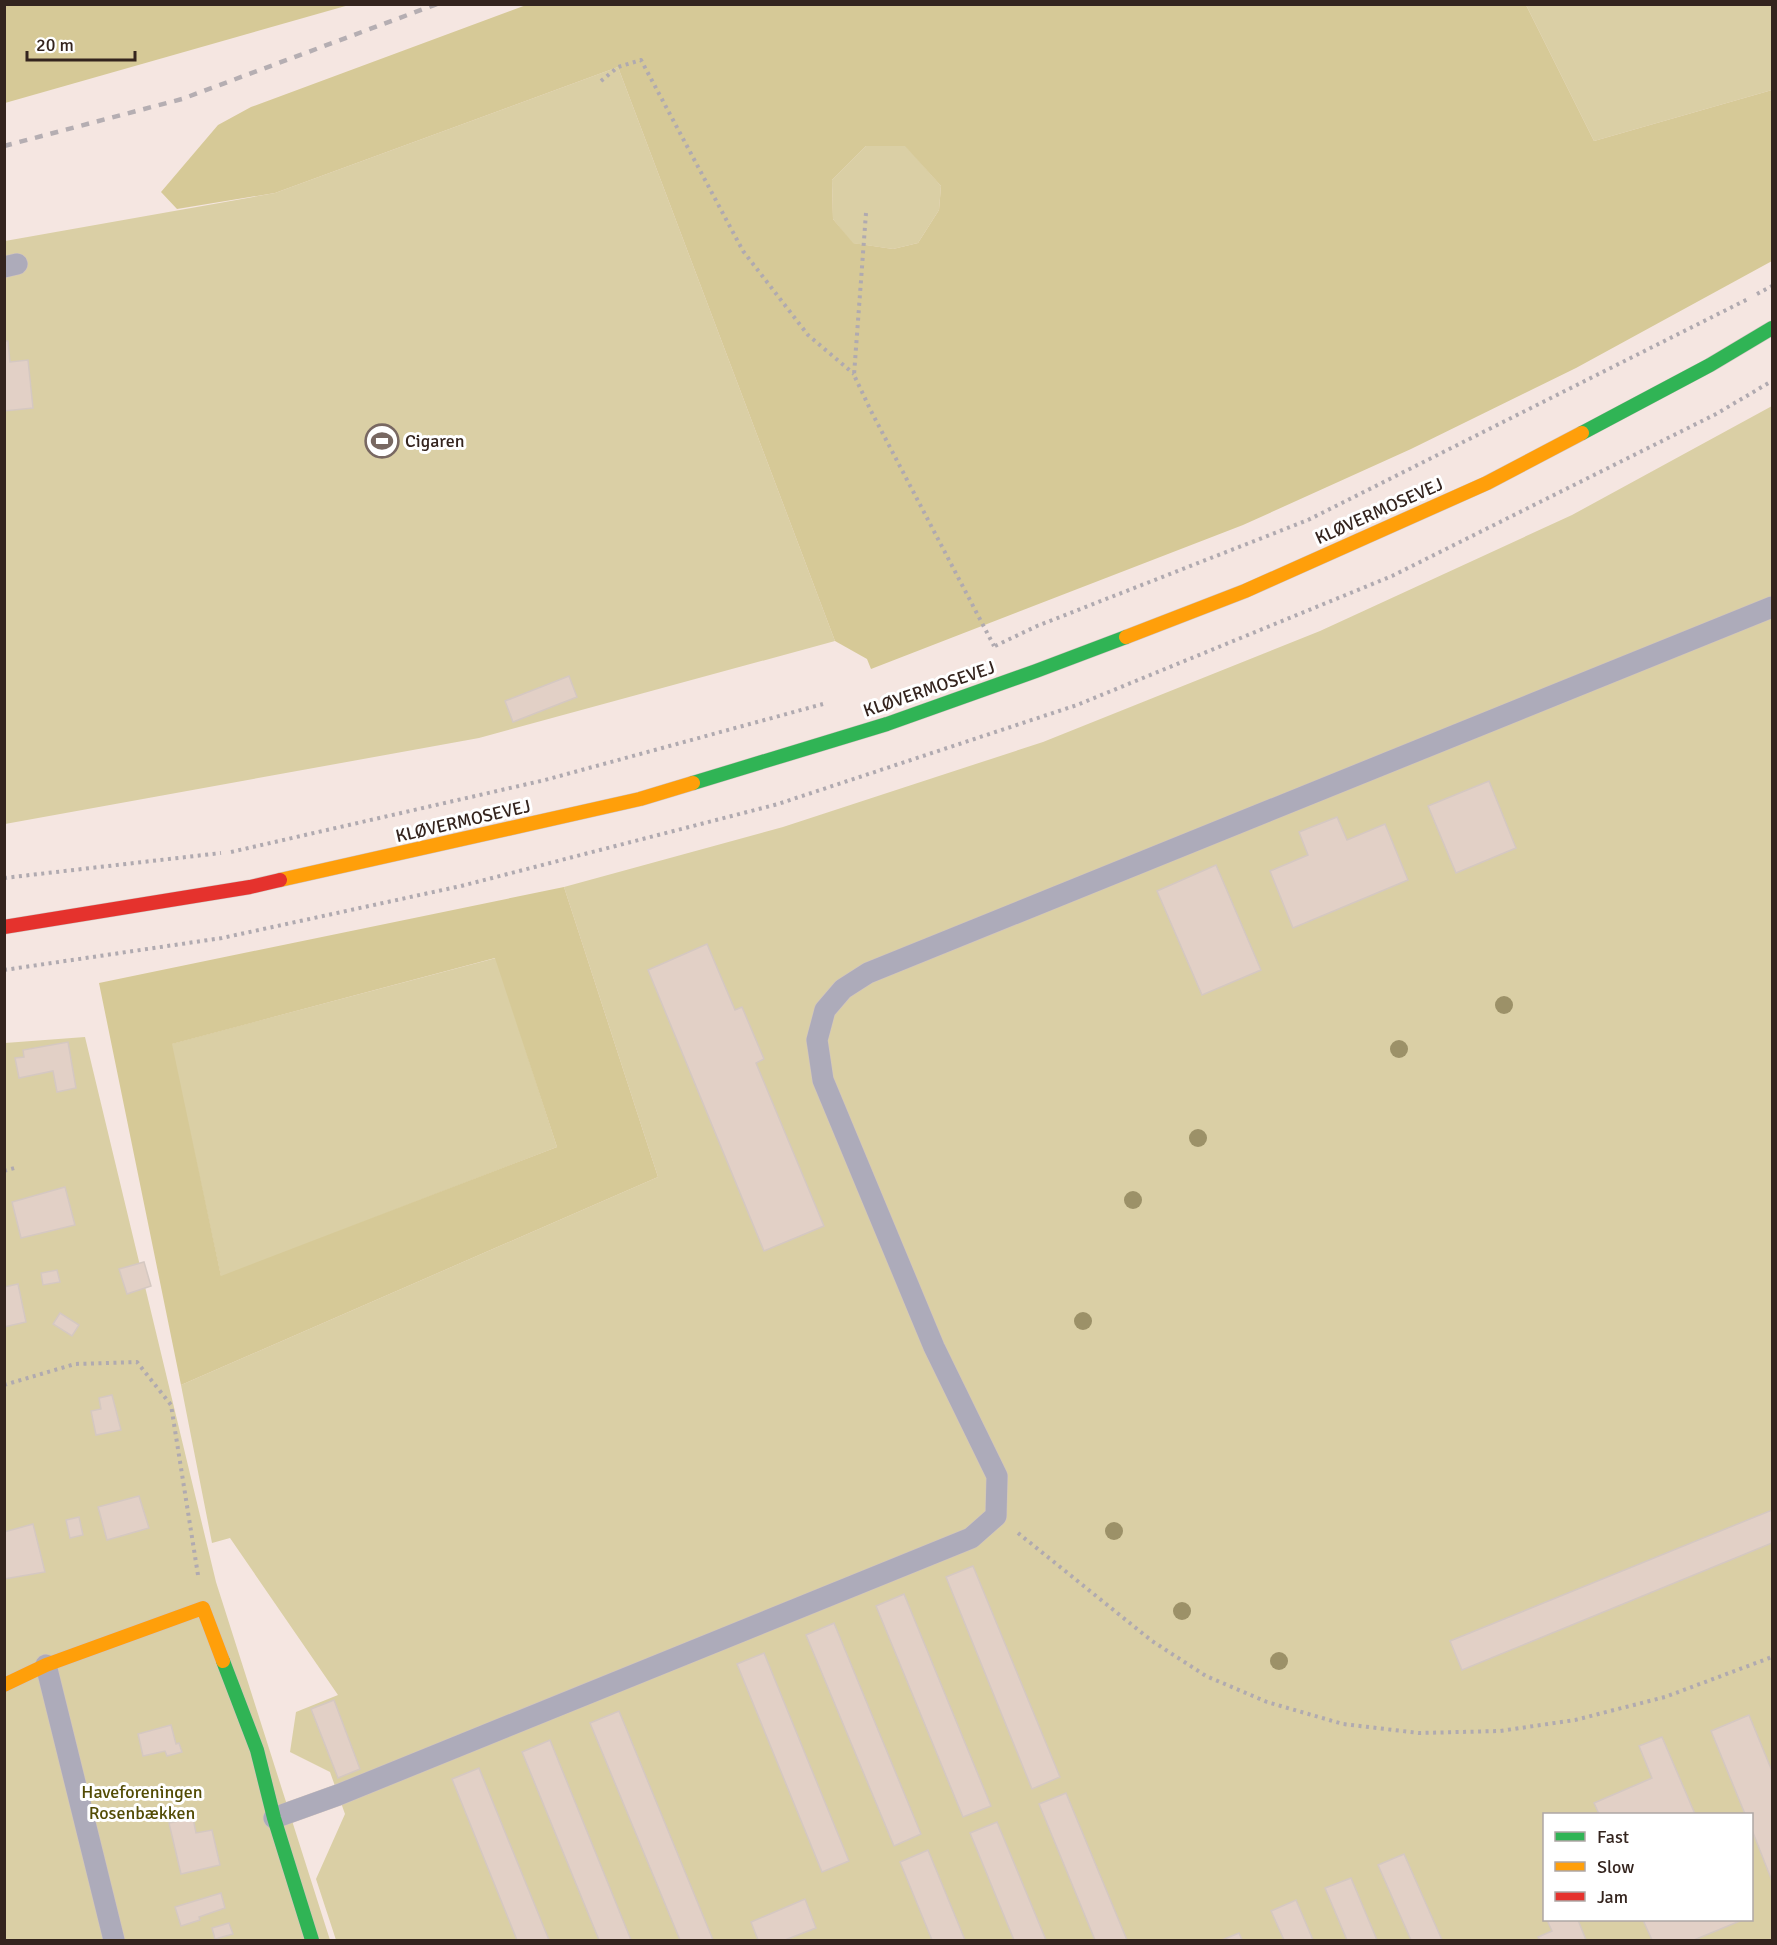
<svg xmlns="http://www.w3.org/2000/svg" width="1777" height="1945" font-family="Signika,sans-serif">
<style>
.green{fill:#dacfa5;fill-rule:evenodd}
.forest{fill:#d6c997;fill-rule:evenodd}
.building{fill:#e2d0c6;stroke:#d5c8c1;stroke-width:1.5}
.lines{fill:none;stroke-linecap:round;stroke-linejoin:round}
.lane-casing{stroke:#d1c4c0;stroke-width:22}
.fast-casing{stroke:#d1c4c0;stroke-width:15}
.slow-casing{stroke:#d1c4c0;stroke-width:15}
.jam-casing{stroke:#d1c4c0;stroke-width:15}
.path{stroke:#b0aab0;stroke-width:4;stroke-dasharray:3 4.5;stroke-linecap:butt}
.lane{stroke:#adabba;stroke-width:21}
.fast{stroke:#30b455;stroke-width:14}
.slow{stroke:#ff9f0a;stroke-width:14}
.jam{stroke:#e5322d;stroke-width:14}
.rail{stroke:#b5aeb2;stroke-width:4.5;stroke-dasharray:8 8;stroke-linecap:butt}
.tree{fill:#9c9168}
.labels{text-anchor:middle;dominant-baseline:central;stroke-width:6;stroke-linejoin:round;paint-order:stroke}
.poi-label{font-size:18px;fill:#34241e;stroke:#fff;text-anchor:start}
.street-label{font-size:18px;fill:#34241e;stroke:#fff}
.park-label{font-size:18px;fill:#534c05;stroke:#fff}
</style>
<rect width="100%" height="100%" fill="#f5e6e1"/>
<g class="green">
<path d="M1526,5H1772V90L1594,141Z"/>
<path d="M618,67L835,641L479,738L5,824V241L275,193Z"/>
<path d="M905,145L941,186L939,210L918,243L893,249L852,243L833,219L832,180L866,146Z"/>
<path d="M1772,406V1940H336L316,1879L345,1814L330,1772L290,1752L296,1712L338,1695L230,1538L212,1543L181,1385L658,1177L564,887L783,827L1043,742L1320,631L1572,515ZM1544,1814H1752V1920H1544Z"/>
<path d="M496,958L557,1147L221,1277L171,1044Z"/>
<path d="M85,1037L216,1582L330,1940H5V1043Z"/>
</g>
<g class="forest">
<path d="M5,4H349V5L5,103Z"/>
<path d="M529,4L1526,5L1594,141L1772,90V261L1576,368L1411,449L1243,525L871,669L867,659L835,641L618,67L275,193L177,209L161,192L218,125L251,107ZM866,146H905L941,186L939,210L918,243L893,249L853,243L833,219L832,180Z"/>
<path d="M564,887L658,1177L181,1385L99,983ZM495,958L557,1147L221,1276L172,1044Z"/>
</g>
<g class="building">
<path d="M4,341H8L10,362L28,360L33,408L4,411Z"/>
<path d="M569,676L577,697L513,722L505,701Z"/>
<path d="M1489,781L1516,848L1456,873L1428,806Z"/>
<path d="M1337,817L1347,840L1385,824L1408,880L1293,928L1270,871L1308,855L1299,832Z"/>
<path d="M1216,865L1261,970L1202,995L1157,891Z"/>
<path d="M707,944L735,1010L742,1007L764,1059L756,1063L824,1226L764,1251L648,970Z"/>
<path d="M68,1042L76,1088L57,1092L53,1071L19,1078L15,1058L24,1057L23,1050Z"/>
<path d="M65,1187L75,1225L21,1238L12,1202Z"/>
<path d="M144,1262L151,1286L127,1294L119,1269Z"/>
<path d="M57,1270L60,1282L43,1285L41,1273Z"/>
<path d="M18,1284L26,1322L4,1327V1287Z"/>
<path d="M60,1313L79,1325L72,1336L53,1324Z"/>
<path d="M112,1395L121,1430L96,1435L91,1411L101,1409L99,1398Z"/>
<path d="M139,1496L149,1528L107,1540L98,1507Z"/>
<path d="M1772,1510V1543L1462,1670L1450,1641Z"/>
<path d="M79,1517L83,1535L70,1538L66,1520Z"/>
<path d="M33,1524L45,1572L4,1579V1532Z"/>
<path d="M973,1566L1060,1777L1032,1789L946,1577Z"/>
<path d="M904,1594L991,1806L963,1817L876,1606Z"/>
<path d="M834,1623L921,1834L894,1846L806,1635Z"/>
<path d="M764,1653L849,1861L822,1872L737,1664Z"/>
<path d="M334,1700L360,1769L338,1778L311,1709Z"/>
<path d="M619,1711L713,1940H680L590,1723Z"/>
<path d="M1749,1715L1772,1771V1881L1752,1830V1814H1745L1711,1731Z"/>
<path d="M171,1725L176,1744L179,1743L182,1752L167,1756L165,1751L143,1756L138,1734Z"/>
<path d="M1662,1737L1695,1814H1599L1594,1803L1652,1778L1639,1746Z"/>
<path d="M550,1740L631,1940H599L522,1752Z"/>
<path d="M479,1768L549,1940H517L452,1779Z"/>
<path d="M1066,1793L1127,1940H1095L1039,1804Z"/>
<path d="M193,1818L196,1833L212,1830L220,1865L181,1874L169,1823Z"/>
<path d="M997,1822L1046,1940H1014L970,1833Z"/>
<path d="M928,1850L965,1940H932L900,1862Z"/>
<path d="M1404,1854L1442,1940H1411L1378,1865Z"/>
<path d="M1351,1878L1377,1940H1347L1325,1888Z"/>
<path d="M221,1893L225,1908L199,1917L200,1920L181,1926L175,1907Z"/>
<path d="M805,1899L816,1928L785,1940H758L751,1922Z"/>
<path d="M1296,1900L1313,1940H1284L1271,1911Z"/>
<path d="M1547,1920H1578L1586,1940H1540L1538,1937L1552,1931Z"/>
<path d="M1643,1920H1739L1740,1921L1694,1940H1652Z"/>
<path d="M229,1923L233,1934L215,1939L212,1928Z"/>
<path d="M1239,1933L1242,1940H1222Z"/>
</g>
<g class="lines">
<defs>
<g id="lane">
<path d="M4,267L17,264"/>
<path d="M46,1665L114,1940"/>
<path d="M274,1818L338,1795L971,1538L996,1516L997,1476L934,1347L823,1080L817,1040L825,1010L843,989L868,973L1772,607"/>
</g>
<g id="fast">
<path d="M1582,433L1710,365L1772,328"/>
<path d="M693,783L887,724L1036,671L1126,637"/>
<path d="M223,1661L257,1750L274,1818L312,1940"/>
</g>
<g id="slow">
<path d="M1126,637L1245,591L1487,483L1582,433"/>
<path d="M280,880L640,799L693,783"/>
<path d="M4,1685L46,1665L203,1608L223,1661"/>
</g>
<path id="jam" d="M4,927L250,887L280,880"/>
</defs>
<use href="#lane" class="lane-casing"/>
<use href="#fast" class="fast-casing"/>
<use href="#slow" class="slow-casing"/>
<use href="#jam" class="jam-casing"/>
<g class="path">
<path d="M601,81L618,67L641,60L743,251L808,335L854,374"/>
<path d="M866,213L854,375L871,411L994,646"/>
<path d="M1757,294L1772,286"/>
<path d="M995,646L1037,626L1308,520L1748,299"/>
<path d="M231,852L545,780L823,704"/>
<path d="M4,878L221,853"/>
<path d="M4,970L222,938L461,886L778,804L1077,705L1392,576L1716,414L1772,381"/>
<path d="M4,1171L18,1167"/>
<path d="M4,1385L75,1364L137,1362L171,1405L198,1575"/>
<path d="M1018,1533L1152,1641L1206,1676L1267,1702L1343,1724L1419,1733L1500,1731L1575,1720L1665,1697L1772,1657"/>
</g>
<use href="#lane" class="lane"/>
<use href="#fast" class="fast"/>
<use href="#slow" class="slow"/>
<use href="#jam" class="jam"/>
<path class="rail" d="M4,146L182,99L437,4"/>
</g>
<g class="tree">
<circle cx="1504" cy="1005" r="9"/>
<circle cx="1399" cy="1049" r="9"/>
<circle cx="1198" cy="1138" r="9"/>
<circle cx="1133" cy="1200" r="9"/>
<circle cx="1083" cy="1321" r="9"/>
<circle cx="1114" cy="1531" r="9"/>
<circle cx="1182" cy="1611" r="9"/>
<circle cx="1279" cy="1661" r="9"/>
</g>
<defs>
<symbol id="stadium-ring" viewBox="-11 -11 22 22"><circle r="9.5" fill="#fff" stroke="#786862" stroke-width="1.5"/><path d="M0-5a6.5 5 0 1 0 0 10a6.5 5 0 1 0 0-10ZM-3.5-1.8h7v3.6h-7Z" fill="#786862"/></symbol>
</defs>
<g fill-rule="evenodd">
<use href="#stadium-ring" x="363" y="422" width="38" height="38"/>
</g>
<g class="labels">
<g class="poi-label">
<text x="405" y="441">Cigaren</text>
</g>
<g class="street-label">
<text transform="translate(1379 511) rotate(-24)">KLØVERMOSEVEJ</text>
<text transform="translate(929 689) rotate(-19)">KLØVERMOSEVEJ</text>
<text transform="translate(463 821) rotate(-13)">KLØVERMOSEVEJ</text>
</g>
<g class="park-label">
<text x="142" y="1792">Haveforeningen<tspan x="142" dy="21">Rosenbækken</tspan></text>
</g>
</g>
<rect width="1777" height="1945" fill="none" stroke="#34241e" stroke-width="12"/>
<rect x="1543" y="1813" width="210" height="108" fill="#ffffff" stroke="#aea7a5" stroke-width="1.5"/>
<rect x="1555" y="1832" width="30" height="9" fill="#30b455" stroke="#aea7a5" stroke-width="1.5"/>
<text x="1597" y="1843" font-size="18" fill="#34241e">Fast</text>
<rect x="1555" y="1862" width="30" height="9" fill="#ff9f0a" stroke="#aea7a5" stroke-width="1.5"/>
<text x="1597" y="1873" font-size="18" fill="#34241e">Slow</text>
<rect x="1555" y="1892" width="30" height="9" fill="#e5322d" stroke="#aea7a5" stroke-width="1.5"/>
<text x="1597" y="1903" font-size="18" fill="#34241e">Jam</text>
<path d="M27 51v9h108v-9" fill="none" stroke="#34241e" stroke-width="3"/>
<text x="36" y="51" font-size="18" fill="#34241e" stroke="#ffffff" stroke-width="4.5" paint-order="stroke">20 m</text>
</svg>
